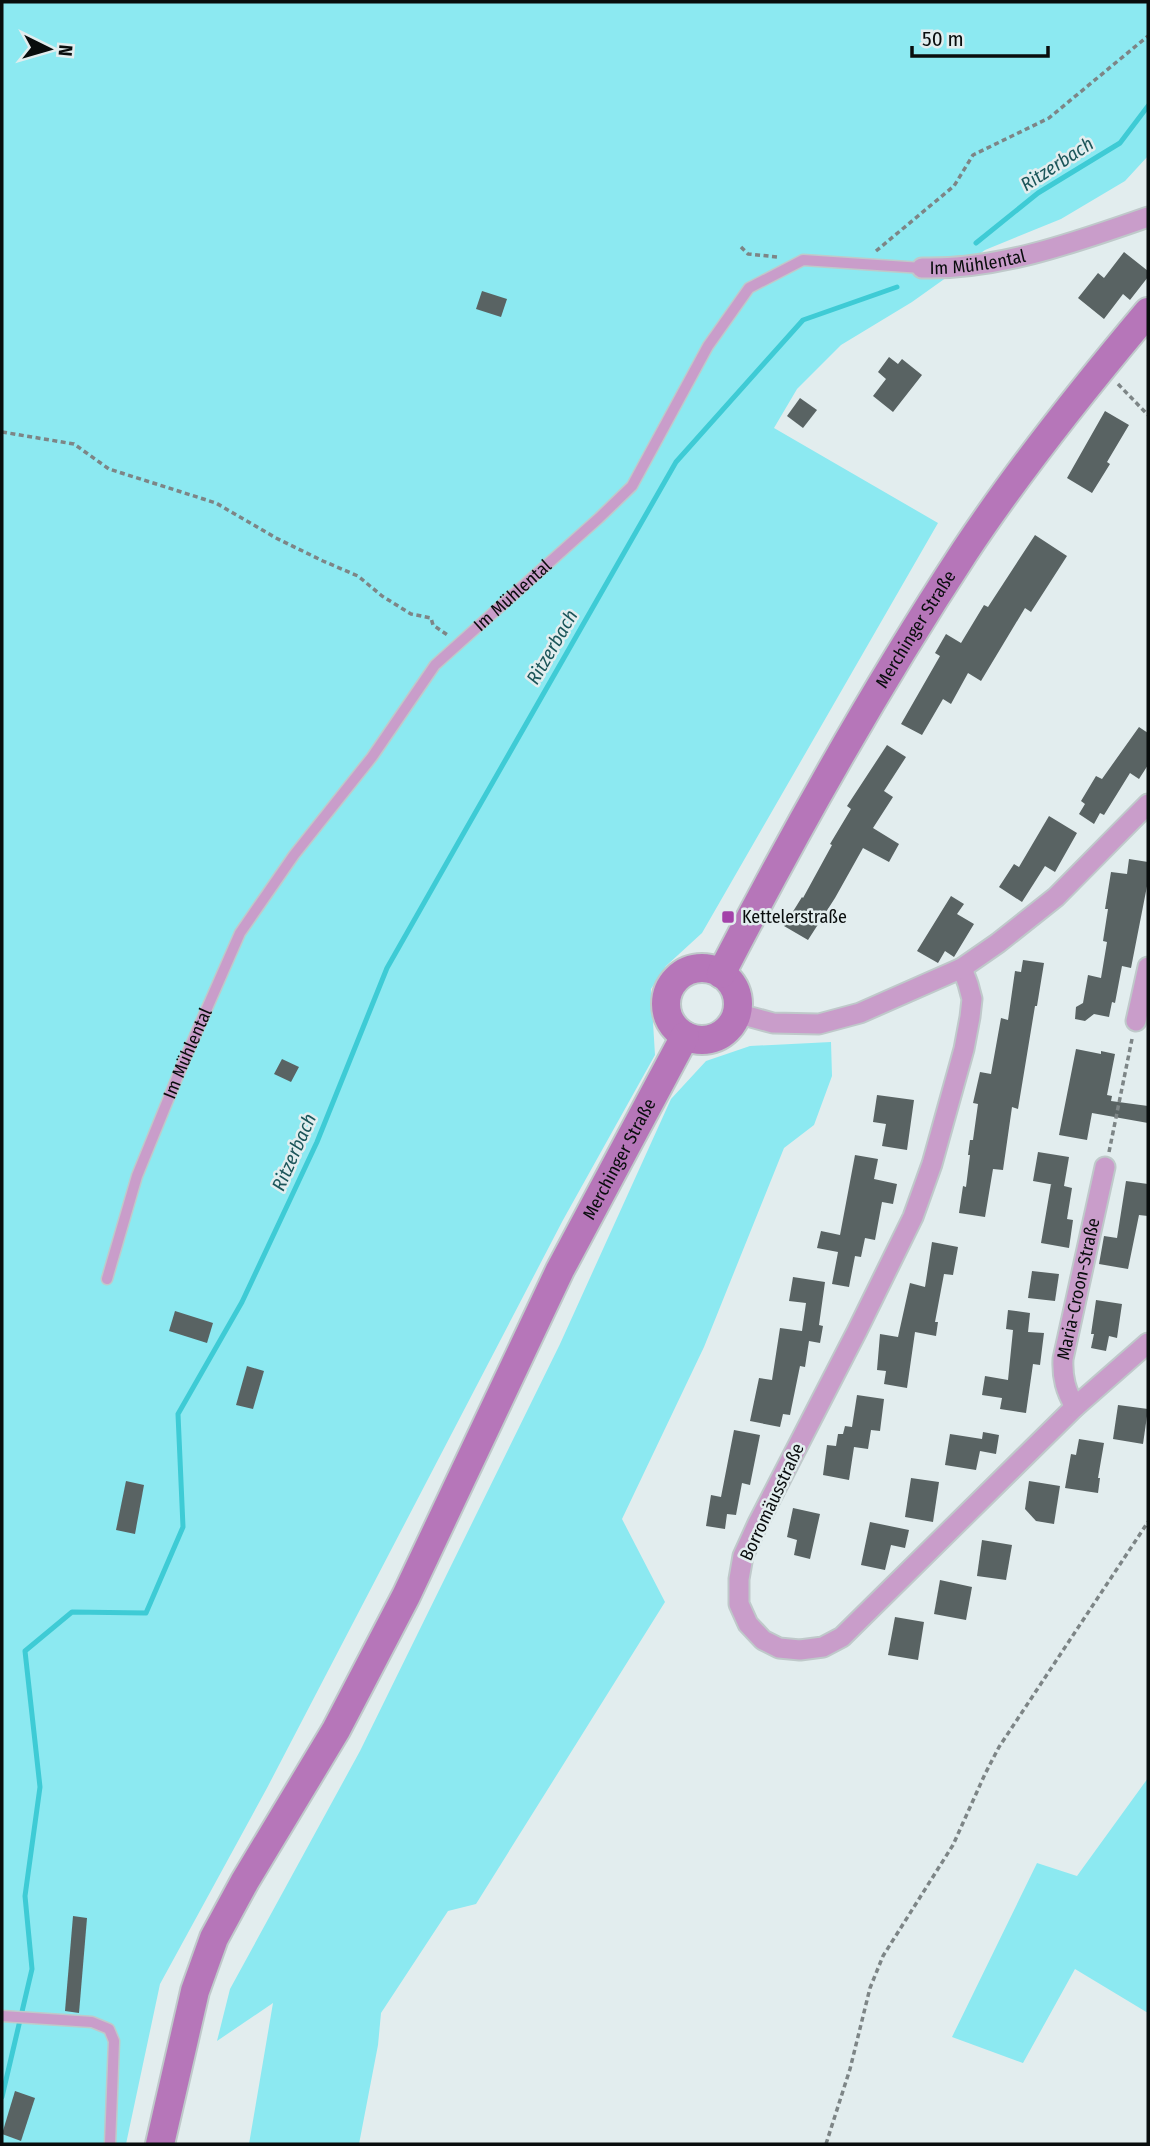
<svg xmlns="http://www.w3.org/2000/svg" width="1150" height="2146" font-family="'Fira Sans Condensed',sans-serif">
<style>
.green{fill:#8ce9f1}
.lines{fill:none;stroke-linecap:round;stroke-linejoin:round}
.stream{stroke:#3ecbd5;stroke-width:5}
.building{fill:#596363}
.lane-casing{stroke:#bfc9ca;stroke-width:13}
.street-casing{stroke:#bfc9ca;stroke-width:23}
.secondary-casing{stroke:#bfc9ca;stroke-width:32}
.path{stroke:#7d8586;stroke-width:3.5;stroke-dasharray:5 3.5;stroke-linecap:butt}
.lane{stroke:#c99dca;stroke-width:10}
.street{stroke:#c99dca;stroke-width:19}
.secondary{stroke:#b676b9;stroke-width:28}
.poi-dot{fill:#a342a9;stroke:#e2edee;stroke-width:2.5}
.labels{text-anchor:middle;dominant-baseline:central;stroke-width:5;stroke-linejoin:round;paint-order:stroke}
.street-label{font-size:18px;fill:#090d0d;stroke:#e2edee}
.poi-label{font-size:18px;fill:#090d0d;stroke:#e2edee;text-anchor:start}
.water-label{font-size:19px;font-style:italic;fill:#1b5559;stroke:#e2edee}
</style>
<rect width="100%" height="100%" fill="#e2edee"/>
<g class="green">
<path d="M2,2H1148V156L1125,181L1061,219L985,250L912,302L841,345L797,389L774,428L938,523L702,933L666,966L651,989L655,1055L563,1220L267,1788L160,1984L126,2144H2Z"/>
<path d="M831,1042L832,1076L814,1125L784,1148L704,1347L622,1519L665,1602L476,1904L448,1911L381,2013L378,2045L359,2144H249L273,2003L217,2041L230,1989L360,1751L560,1344L671,1099L706,1061L750,1046Z"/>
<path d="M1148,1778V2013L1075,1969L1023,2063L952,2037L1037,1863L1077,1876Z"/>
</g>
<g class="lines">
<g class="stream">
<path d="M976,243L1038,193L1120,143L1148,106"/>
<path d="M2,2097L32,1969L25,1896L40,1787L25,1651L72,1612L146,1613L183,1527L178,1414L242,1302L317,1142L387,968L466,829L676,462L803,320L897,287"/>
</g>
</g>
<g class="building">
<path d="M1124,252L1148,271V277L1130,300L1123,294L1104,319L1078,298L1098,273L1104,278Z"/>
<path d="M482,291L507,299L501,317L476,309Z"/>
<path d="M889,357L898,364L902,359L922,375L893,412L873,396L886,379L878,372Z"/>
<path d="M800,398L817,410L803,428L787,416Z"/>
<path d="M1105,411L1129,425L1107,462L1110,464L1092,493L1067,478Z"/>
<path d="M1035,535L1067,556L1031,612L1025,608L981,681L968,673L951,704L943,699L922,735L901,724L940,656L935,653L946,634L961,643L984,605L988,607Z"/>
<path d="M1139,727L1148,733V765L1139,779L1130,773L1104,815L1100,813L1094,824L1079,814L1085,804L1081,801L1096,776L1102,779Z"/>
<path d="M887,745L906,757L884,791L893,797L873,828L899,844L889,862L863,848L835,898L808,940L784,926L802,897L803,898L832,845L830,844L851,809L847,806Z"/>
<path d="M1049,816L1077,833L1055,872L1045,866L1022,902L999,887L1014,864L1019,867Z"/>
<path d="M1129,859L1148,862V881L1131,968L1122,966L1115,1003L1112,1002L1109,1017L1094,1014L1085,1021L1075,1019L1076,1007L1083,1003L1088,975L1101,978L1107,942L1103,941L1108,909H1105L1111,872L1127,874Z"/>
<path d="M951,896L964,904L957,914L974,924L954,957L945,951L938,963L917,951Z"/>
<path d="M1023,960L1044,963L1037,1006H1035L1018,1109L1012,1107L1003,1170L993,1169L985,1217L959,1213L963,1186L966,1187L970,1155H968L970,1140H973L978,1104L973,1103L980,1072L991,1074L1001,1018L1008,1020L1015,971L1021,972Z"/>
<path d="M1076,1049L1101,1054V1051L1115,1054L1107,1095L1112,1096L1111,1101L1148,1106V1123L1092,1113L1087,1140L1059,1135Z"/>
<path d="M282,1059L299,1067L291,1082L274,1074Z"/>
<path d="M877,1095L914,1100L907,1150L882,1146L886,1124L873,1122Z"/>
<path d="M1038,1152L1069,1157L1064,1186L1072,1188L1067,1219L1073,1220L1069,1248L1041,1243L1051,1184L1055,1185L1033,1181Z"/>
<path d="M855,1155L878,1159L874,1179L897,1184L893,1204L882,1202L875,1240L865,1238L861,1257L855,1256L849,1287L832,1284L838,1252L817,1248L821,1231L840,1235Z"/>
<path d="M1126,1181L1148,1184V1216L1139,1215L1128,1269L1099,1264L1104,1236L1117,1238Z"/>
<path d="M932,1242L958,1247L953,1275L944,1274L935,1322H938L936,1336L915,1332L907,1388L884,1384L886,1371L877,1370L880,1334L898,1337L910,1283L925,1287Z"/>
<path d="M1032,1271L1059,1274L1055,1301L1028,1298Z"/>
<path d="M793,1277L825,1282L819,1325L823,1326L820,1343L809,1341L805,1367L800,1366L790,1415L783,1414L780,1427L750,1421L759,1378L772,1380L780,1328L802,1331L806,1303L789,1301Z"/>
<path d="M1096,1300L1122,1304L1117,1338L1109,1336L1106,1351L1091,1348L1094,1334H1091Z"/>
<path d="M1008,1310L1030,1313L1028,1332L1044,1333L1040,1365L1033,1364L1026,1413L1000,1409L1002,1398L982,1395L985,1376L1008,1380L1013,1330L1006,1329Z"/>
<path d="M175,1311L213,1323L207,1343L169,1331Z"/>
<path d="M247,1366L264,1371L253,1409L236,1405Z"/>
<path d="M857,1395L884,1399L880,1431L871,1430L868,1449L854,1447L849,1480L823,1475L827,1445L836,1446L838,1434H843L845,1426L852,1427Z"/>
<path d="M1118,1405L1148,1409L1143,1444L1113,1439Z"/>
<path d="M734,1430L760,1435L750,1485L742,1483L736,1515L727,1514L725,1529L706,1526L711,1495L721,1497Z"/>
<path d="M983,1432L999,1435L996,1454L980,1451L976,1470L945,1465L950,1434L982,1439Z"/>
<path d="M1079,1439L1104,1443L1098,1478H1100L1098,1493L1065,1488L1071,1454L1076,1455Z"/>
<path d="M911,1478L939,1482L933,1522L905,1517Z"/>
<path d="M126,1481L144,1485L135,1534L116,1530Z"/>
<path d="M1029,1481L1060,1486L1054,1524L1036,1521L1025,1509Z"/>
<path d="M793,1508L820,1514L810,1559L794,1555L797,1540L787,1537Z"/>
<path d="M870,1522L909,1530L905,1548L891,1545L885,1570L861,1565Z"/>
<path d="M982,1540L1012,1545L1006,1580L977,1576Z"/>
<path d="M940,1580L972,1587L966,1620L934,1614Z"/>
<path d="M895,1617L924,1622L918,1660L888,1655Z"/>
<path d="M73,1916L87,1918L79,2013L65,2011Z"/>
<path d="M15,2091L35,2098L21,2141L2,2134Z"/>
</g>
<g class="lines">
<defs>
<g id="lane">
<path id="s1" d="M107,1279L137,1176L183,1063L240,933L294,855L372,757L435,665L599,518L632,486L708,346L749,288L803,260L922,268"/>
<path d="M2,2016L92,2022L109,2029L114,2041L110,2144"/>
</g>
<g id="street">
<path id="s2" d="M922,268C999,270 1076,242 1148,217"/>
<path d="M962,968L968,984L972,999L970,1017L964,1049L932,1164L913,1217L857,1331L758,1523L743,1556L739,1579V1604L748,1624L763,1640L779,1648L800,1650L823,1647L842,1637L1075,1407L1148,1343"/>
<path d="M736,1013L773,1023L819,1024L860,1013L962,968L998,943L1056,897L1148,804"/>
<path d="M1136,1021L1148,967"/>
<path id="s3" d="M1075,1407C1066,1391 1062,1378 1063,1359L1105,1167"/>
</g>
<g id="secondary">
<circle cx="702" cy="1004" r="36"/>
<path id="s4" d="M721,974C796,829 876,687 965,551C1020,468 1084,388 1148,312"/>
<path id="s5" d="M160,2144L195,1991L214,1938L245,1881L336,1730L406,1596L560,1270L685,1036"/>
</g>
</defs>
<use href="#lane" class="lane-casing"/>
<use href="#street" class="street-casing"/>
<use href="#secondary" class="secondary-casing"/>
<g class="path">
<path d="M741,247L748,254L778,257"/>
<path d="M876,251L954,186L973,155L1049,118L1148,36"/>
<path d="M1118,384L1148,415"/>
<path d="M2,432L74,444L109,469L216,503L276,538L323,561L358,576L382,596L411,614L431,618L433,625L449,636"/>
<path d="M1109,1152L1132,1039"/>
<path d="M826,2144L850,2069L870,1988L883,1956L953,1845L985,1774L999,1747L1148,1522"/>
</g>
<use href="#lane" class="lane"/>
<use href="#street" class="street"/>
<use href="#secondary" class="secondary"/>
</g>
<rect class="poi-dot" x="721" y="910" width="14" height="14" rx="3.5"/>
<g class="labels">
<g class="street-label">
<text stroke="none"><textPath href="#s2" startOffset="56">Im Mühlental</textPath></text>
<text stroke="none"><textPath href="#s1" startOffset="807">Im Mühlental</textPath></text>
<text stroke="none"><textPath href="#s4" startOffset="396">Merchinger Straße</textPath></text>
<text stroke="none"><textPath href="#s1" startOffset="240">Im Mühlental</textPath></text>
<text stroke="none"><textPath href="#s5" startOffset="1092">Merchinger Straße</textPath></text>
<text stroke="none"><textPath href="#s3" startOffset="122">Maria-Croon-Straße</textPath></text>
<text transform="translate(772 1502) rotate(-65)">Borromäusstraße</text>
</g>
<g class="poi-label">
<text x="742" y="917">Kettelerstraße</text>
</g>
<g class="water-label">
<text transform="translate(1057 164) rotate(-33)">Ritzerbach</text>
<text transform="translate(552 647) rotate(-60)">Ritzerbach</text>
<text transform="translate(294 1152) rotate(-66)">Ritzerbach</text>
</g>
</g>
<rect width="1150" height="2146" fill="none" stroke="#090d0d" stroke-width="7"/>
<g transform="translate(49 49) rotate(95)" stroke="#e2edee" stroke-width="5" paint-order="stroke">
<path d="M0-5L12 26L0 18L-12 26Z" fill="#090d0d"/>
<text y="-10" font-size="19" font-weight="bold" text-anchor="middle" fill="#090d0d">N</text>
</g>
<path d="M912 46v10h136v-10" fill="none" stroke="#090d0d" stroke-width="3.5"/>
<text x="922" y="46" font-size="21" fill="#090d0d" stroke="#e2edee" stroke-width="5" paint-order="stroke">50 m</text>
</svg>
